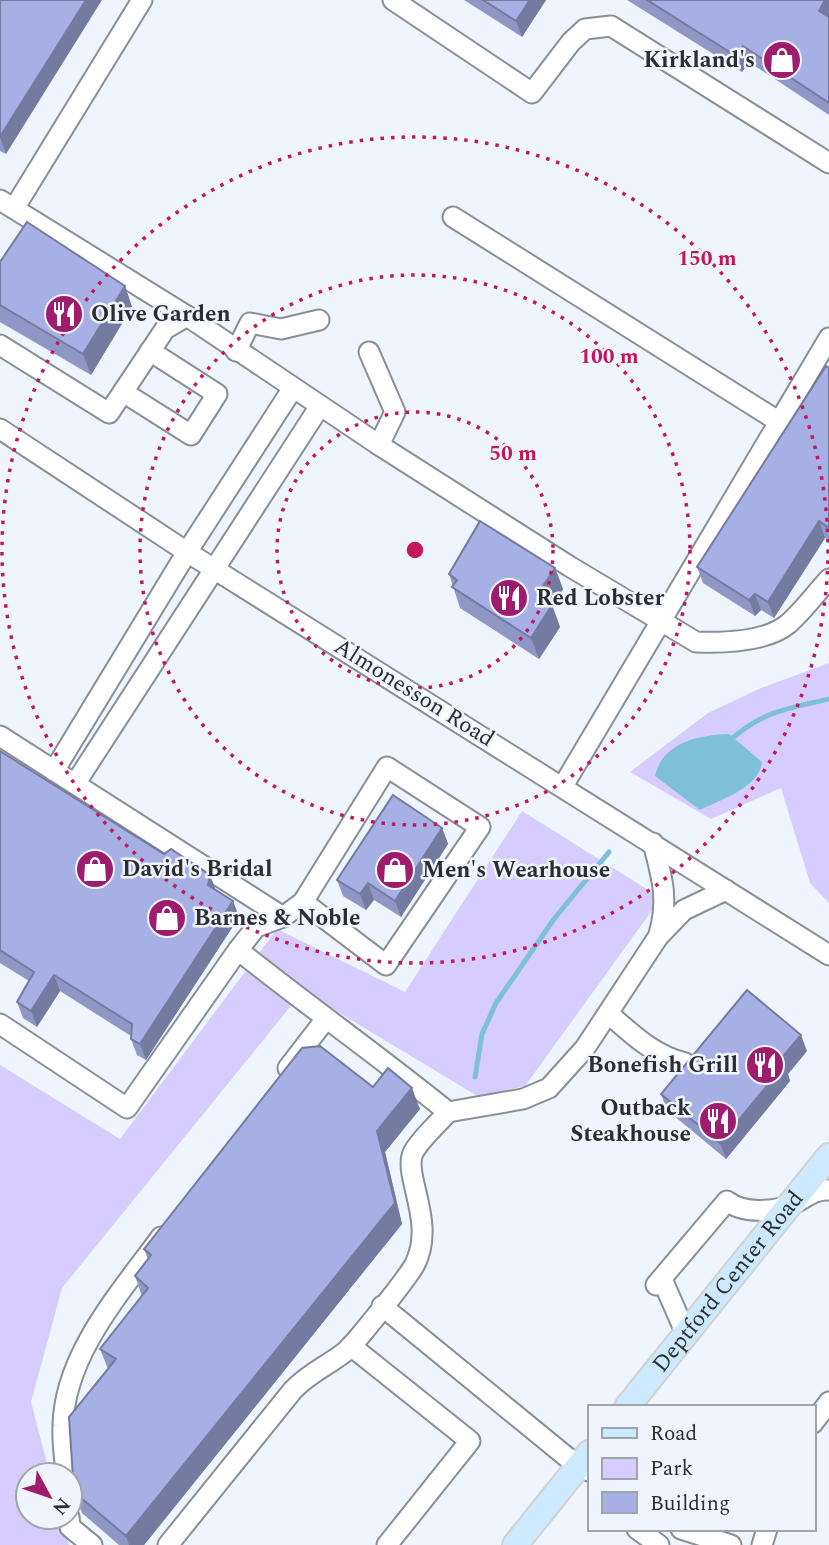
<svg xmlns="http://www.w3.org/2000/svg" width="829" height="1545" font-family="Spectral,serif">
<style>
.green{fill:#d6cdfe}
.water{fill:#7dc0d7}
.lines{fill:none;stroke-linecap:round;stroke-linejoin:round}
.stream{stroke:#7dc0d7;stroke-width:5}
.minor-casing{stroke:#898f97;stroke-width:23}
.major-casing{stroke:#d0d1d1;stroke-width:28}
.minor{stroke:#fff;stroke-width:19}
.major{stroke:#cde9fd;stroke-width:24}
.wall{fill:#8f97c4}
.shaded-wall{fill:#747ba0}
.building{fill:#a6b0e4;stroke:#747ba0;stroke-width:2}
.ring{fill:none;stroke:#c2185b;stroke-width:3.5;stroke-dasharray:3.5 7}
.labels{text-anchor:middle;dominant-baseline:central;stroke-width:5;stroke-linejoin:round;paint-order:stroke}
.poi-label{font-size:23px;font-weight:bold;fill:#2b2d30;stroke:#eef5fe;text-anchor:start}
.street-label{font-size:23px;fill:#2b2d30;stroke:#eef5fe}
.centre{fill:#c2185b;stroke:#eef5fe;stroke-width:3.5}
.ring-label{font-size:21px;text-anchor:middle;font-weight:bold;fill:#c2185b;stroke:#eef5fe;stroke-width:5;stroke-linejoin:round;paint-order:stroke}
</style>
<rect width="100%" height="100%" fill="#eef5fe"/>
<g class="green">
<path d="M829,663V903L810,883L781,788L711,819L630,772L708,713L761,688Z"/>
<path d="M522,811L661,898L525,1086L479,1097L303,991L62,1288L31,1402L50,1475H28V1517H62L69,1545H0V1065L120,1139L277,929L405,992Z"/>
</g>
<path class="water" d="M729,734L762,762C760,787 720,800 700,810L655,776C662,743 698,735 729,734Z"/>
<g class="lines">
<g class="stream">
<path d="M728,742C762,711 786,709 829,699"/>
<path d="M475,1077L482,1034L496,1003L554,919L609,852"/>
</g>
<defs>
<g id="minor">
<path d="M393,0L532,93L571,42L585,29L611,26L829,163"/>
<path d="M0,200L187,316L379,445L569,566L696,642C724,643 766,642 788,624C803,611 816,593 829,579"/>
<path d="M15,207L142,0"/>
<path d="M453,217L778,421"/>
<path d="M0,345L109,413L165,329L187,316"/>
<path d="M236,351L250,323L281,329L319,320"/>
<path d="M369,352L395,412L379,445"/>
<path d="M123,392L191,435L217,394L150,351"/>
<path d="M0,429L187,552L829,955"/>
<path d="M0,736L283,917"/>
<path d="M54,771L187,552L293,388"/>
<path d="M75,784L320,406"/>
<path d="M563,786L829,338"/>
<path d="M653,843C662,877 669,900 659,934"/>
<path d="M609,1014C632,1034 653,1055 685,1063"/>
<path d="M0,1024L127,1108L238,950"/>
<path d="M288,1068L325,1020"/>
<path d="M448,1112L523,1099L549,1088L585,1048L658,937L684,910L726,890"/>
<path d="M662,1279L686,1334"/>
<path d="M656,1285L727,1201C743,1214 774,1212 793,1204C806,1198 814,1189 829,1190"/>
<path d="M382,1306L579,1467L589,1471"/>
<path d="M351,1346L470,1441L387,1545"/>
<path d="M813,1423L829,1402"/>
<path d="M66,1475C65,1459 62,1442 63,1426C64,1355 121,1292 161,1237"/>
<path d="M69,1517L70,1527L92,1545"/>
<path d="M637,1529L659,1545"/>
<path d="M681,1529L731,1545"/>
<path d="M168,1545L293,1390C309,1373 327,1366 345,1352C355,1344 409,1276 415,1264C436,1222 403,1176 413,1153C420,1139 438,1124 448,1112C379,1056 308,1006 238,950L256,927L283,917L303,902L387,767L480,827L386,965L303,902"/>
<path d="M762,1545L767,1529"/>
</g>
<g id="major">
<path id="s1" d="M627,1407L829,1156"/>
<path d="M515,1545L589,1453"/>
</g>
</defs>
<use href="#minor" class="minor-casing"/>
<use href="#major" class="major-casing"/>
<use href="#minor" class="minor"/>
<use href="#major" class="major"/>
</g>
<g class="wall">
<path d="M0,0L6,154L0,151Z"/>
<path d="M464,0H546L522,37Z"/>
<path d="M627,0H829V115L749,62L742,72Z"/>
<path d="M0,262L125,286L132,307L91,375L0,322Z"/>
<path d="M829,368V540L825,538L774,618L761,610L755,616L703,583L697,567Z"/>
<path d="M555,568L563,589L552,605L560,627L539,659L460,608L449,574Z"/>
<path d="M0,751L164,854L210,875L215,889L233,901L239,917L146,1060L137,1055L131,1039V1036L60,991L37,1027L23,1018L17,1002L29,981L0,963Z"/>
<path d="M442,828L448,844L401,917L374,900L366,910L343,896L337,880Z"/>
<path d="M807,1051L788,1074L790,1081L726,1159L667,1110L661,1094Z"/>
<path d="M373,1087L420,1109L385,1152L402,1224L144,1545H119L82,1513L74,1492L108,1369L100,1349L142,1296L135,1276L148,1259L144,1249Z"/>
</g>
<g class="shaded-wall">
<path d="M86,0H102L6,154L0,137Z"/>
<path d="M530,0H546L522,37L516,21Z"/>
<path d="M825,0H829V20L819,11Z"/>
<path d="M743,46L749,62L742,72L736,56Z"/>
<path d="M125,286L132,307L91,375L83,354Z"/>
<path d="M819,521L825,538L774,618L768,602Z"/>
<path d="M555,568L563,589L545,617L537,595Z"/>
<path d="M755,594L761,610L755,616L749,600Z"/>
<path d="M552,605L560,627L539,659L531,638Z"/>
<path d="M442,828L448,844L401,917L395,901Z"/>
<path d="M210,875L216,891L208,885Z"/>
<path d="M368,883L374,900L366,910L360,894Z"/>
<path d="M233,901L239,917L146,1060L140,1044Z"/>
<path d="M54,975L60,991L37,1027L31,1011Z"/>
<path d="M801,1035L807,1051L788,1074L790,1081L726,1159L720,1143L779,1061Z"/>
<path d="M412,1088L420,1109L385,1152L402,1224L144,1545H129L126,1536L377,1131Z"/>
</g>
<g class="building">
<path d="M0,0H86L0,137Z"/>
<path d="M483,0H530L516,21Z"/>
<path d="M647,0H825L819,11L829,17V103L743,46L736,56Z"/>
<path d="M27,222L125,286L83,354L0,305V262Z"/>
<path d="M826,366L829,368V528L819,521L768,602L755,594L749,600L697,567Z"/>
<path d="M480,521L555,568L537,595L552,605L531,638L452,587L457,580L449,574Z"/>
<path d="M0,751L164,854L171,849L210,875L208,885L233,901L140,1044L131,1039L132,1024L54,975L31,1011L17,1002L34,972L0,950Z"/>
<path d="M393,795L442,828L395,901L368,883L360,894L337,880Z"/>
<path d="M747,990L801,1035L779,1061L784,1065L720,1143L661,1094Z"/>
<path d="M320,1046L373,1087L388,1068L412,1088L377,1131L395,1203L126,1536L74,1492L69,1417L116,1359L100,1349L148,1288L135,1276L151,1255L144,1249L302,1048Z"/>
</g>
<g class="ring">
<circle cx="415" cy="550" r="138"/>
<circle cx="415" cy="550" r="275"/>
<circle cx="415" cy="550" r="413"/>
</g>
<defs>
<symbol id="shop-disc" viewBox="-11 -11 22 22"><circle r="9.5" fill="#9e1b6d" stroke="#eef5fe"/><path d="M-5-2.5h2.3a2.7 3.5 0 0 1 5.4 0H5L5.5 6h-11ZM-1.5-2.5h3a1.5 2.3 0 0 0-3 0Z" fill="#fff"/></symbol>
<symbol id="restaurant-disc" viewBox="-11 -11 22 22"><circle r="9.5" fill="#9e1b6d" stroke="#eef5fe"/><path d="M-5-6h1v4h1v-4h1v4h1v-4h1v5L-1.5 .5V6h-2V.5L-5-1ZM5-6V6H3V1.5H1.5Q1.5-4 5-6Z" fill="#fff"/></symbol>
</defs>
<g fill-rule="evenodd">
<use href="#shop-disc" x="760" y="38" width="44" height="44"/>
<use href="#restaurant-disc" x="42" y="292" width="44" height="44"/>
<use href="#restaurant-disc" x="487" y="576" width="44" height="44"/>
<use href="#shop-disc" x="73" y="847" width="44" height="44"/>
<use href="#shop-disc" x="373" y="848" width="44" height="44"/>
<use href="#shop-disc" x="145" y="896" width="44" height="44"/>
<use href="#restaurant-disc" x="743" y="1043" width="44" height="44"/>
<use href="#restaurant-disc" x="696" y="1099" width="44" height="44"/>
</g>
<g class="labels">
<g class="poi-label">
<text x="755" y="60" text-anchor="end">Kirkland's</text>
<text x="91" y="314">Olive Garden</text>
<text x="536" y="598">Red Lobster</text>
<text x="122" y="869">David's Bridal</text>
<text x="422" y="870">Men's Wearhouse</text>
<text x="194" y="918">Barnes &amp; Noble</text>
<text x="738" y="1065" text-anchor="end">Bonefish Grill</text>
<text x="691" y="1108" text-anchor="end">Outback<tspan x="691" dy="26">Steakhouse</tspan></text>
</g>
<g class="street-label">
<text transform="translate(414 693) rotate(32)">Almonesson Road</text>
<text stroke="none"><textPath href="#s1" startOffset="161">Deptford Center Road</textPath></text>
</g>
</g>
<circle cx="415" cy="550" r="10" class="centre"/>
<g class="ring-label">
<text x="707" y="265">150 m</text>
<text x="609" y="363">100 m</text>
<text x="513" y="460">50 m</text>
</g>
<rect x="588" y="1405" width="228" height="126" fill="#eef5fe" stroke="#a0a5ac" stroke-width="2"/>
<rect x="602" y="1428" width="35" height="10" fill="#cde9fd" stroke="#a0a5ac" stroke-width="2"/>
<text x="650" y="1440" font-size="21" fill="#2b2d30">Road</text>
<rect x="602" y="1458" width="35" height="21" fill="#d6cdfe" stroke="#a0a5ac" stroke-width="2"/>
<text x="650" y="1475" font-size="21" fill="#2b2d30">Park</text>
<rect x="602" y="1492" width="35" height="21" fill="#a6b0e4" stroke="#a0a5ac" stroke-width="2"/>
<text x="650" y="1510" font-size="21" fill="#2b2d30">Building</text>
<g transform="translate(49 1496) rotate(130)"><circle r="33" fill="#eef5fe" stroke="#a0a5ac" stroke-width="2"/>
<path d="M0-5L12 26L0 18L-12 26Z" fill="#9e1b6d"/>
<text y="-10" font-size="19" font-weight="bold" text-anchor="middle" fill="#2b2d30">N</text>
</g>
</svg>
